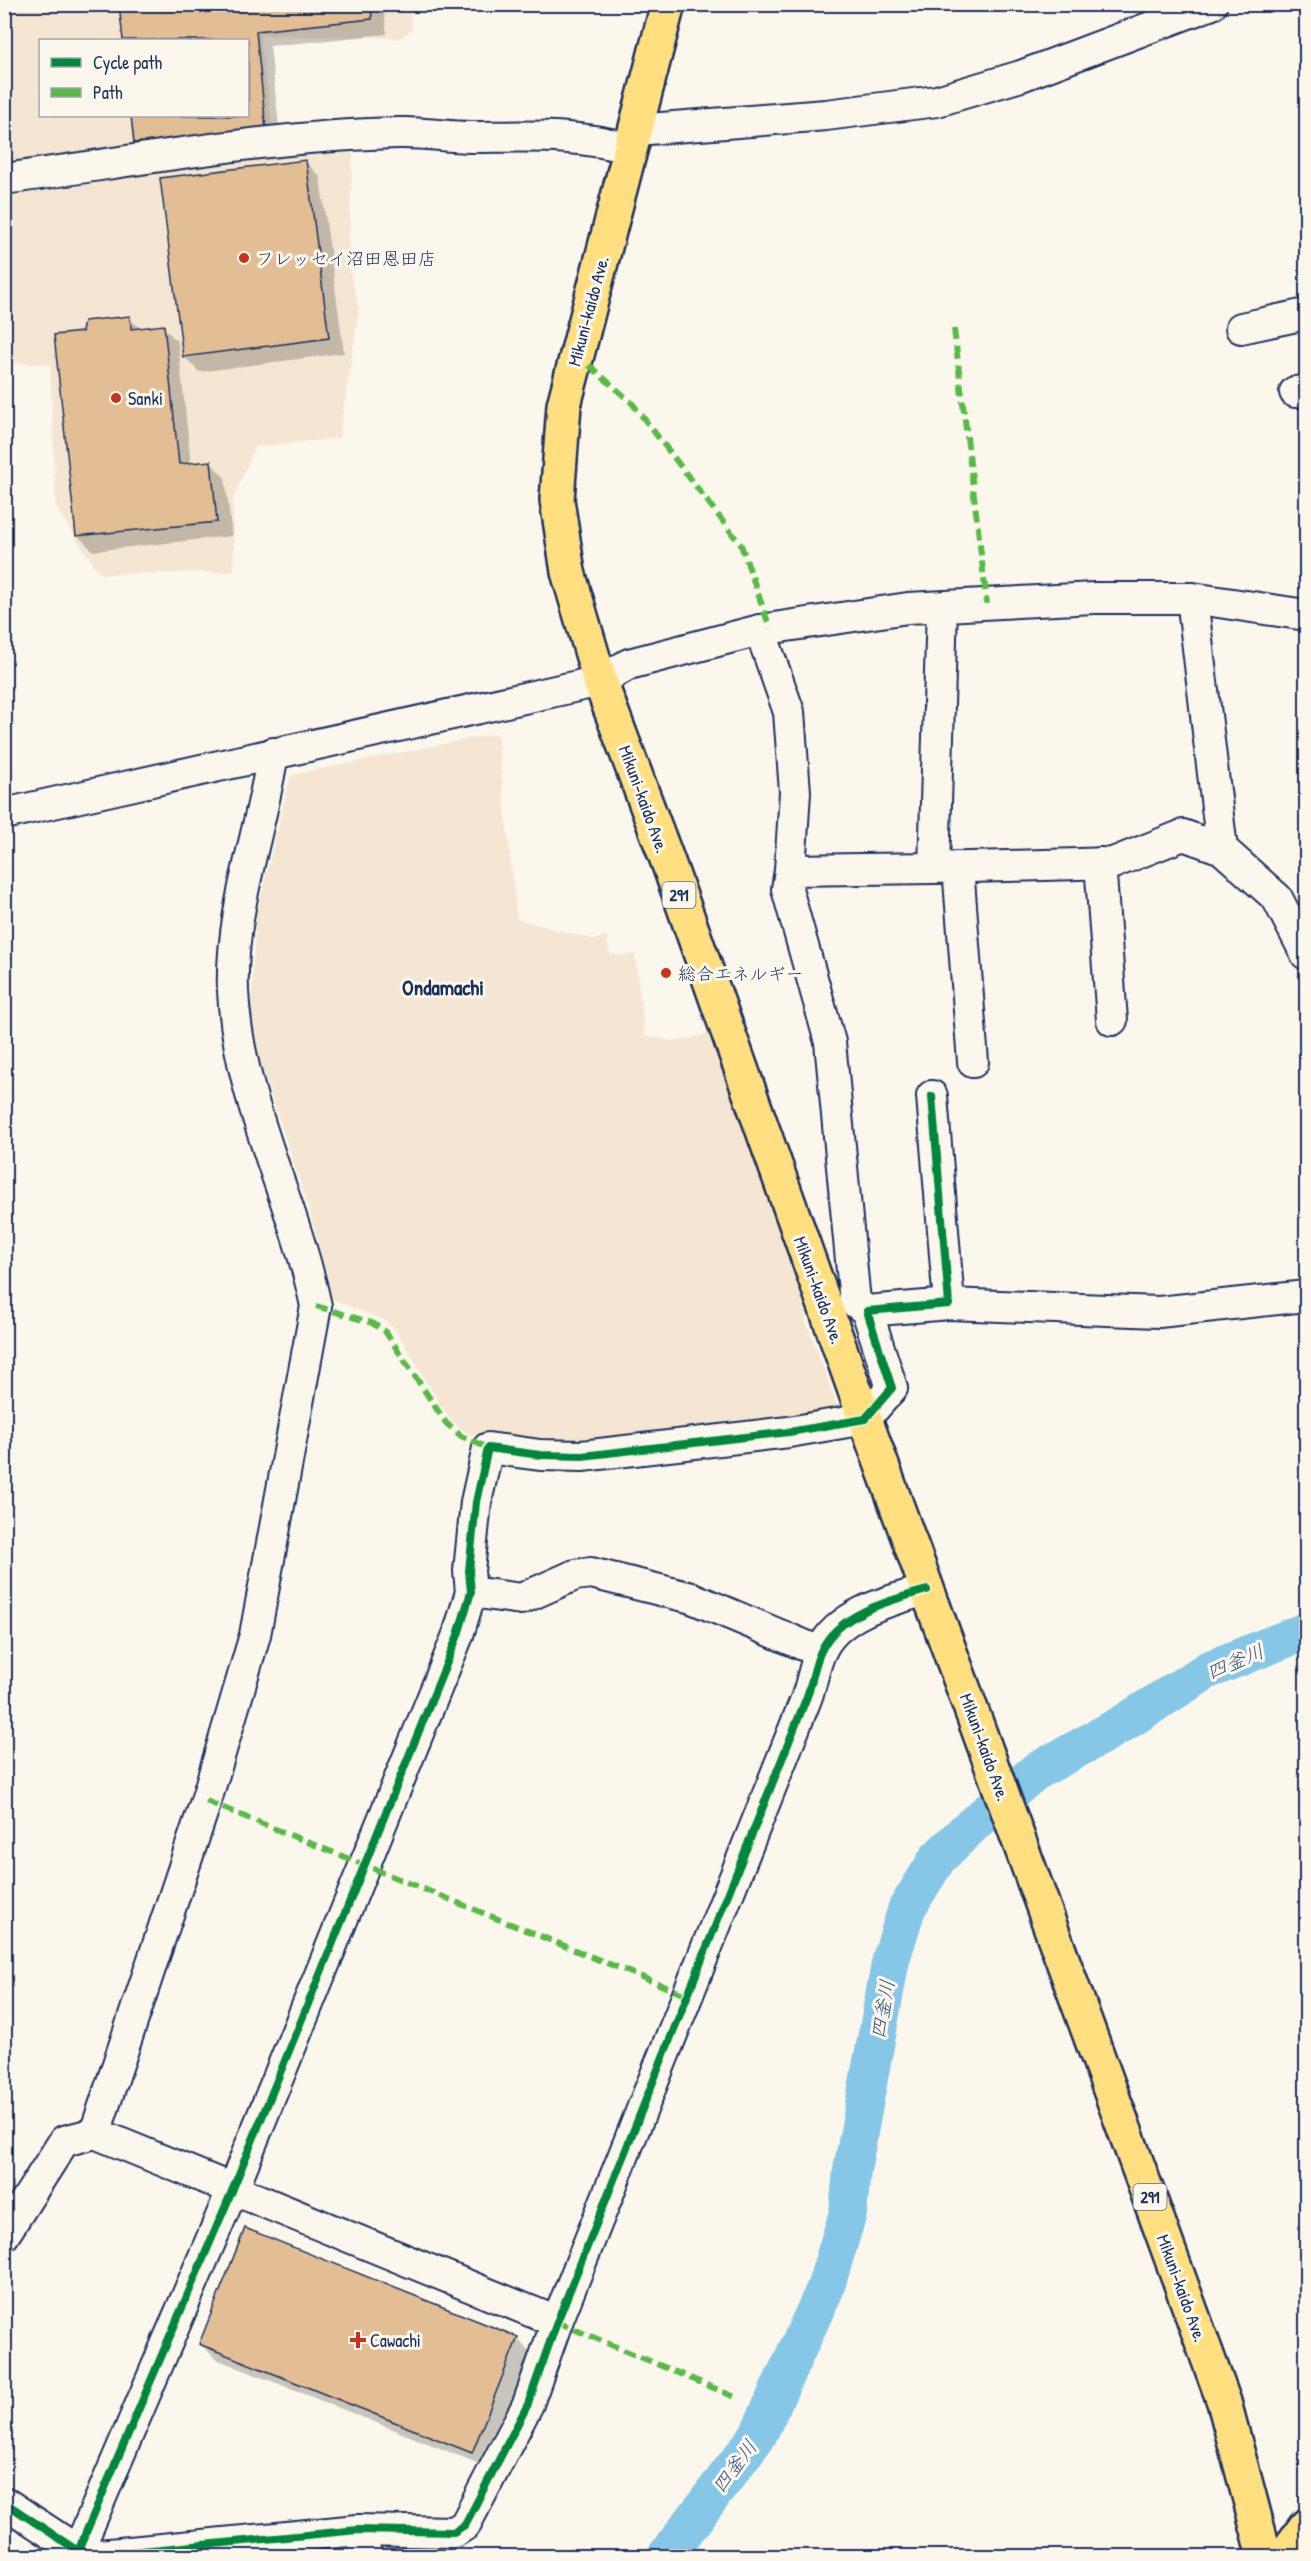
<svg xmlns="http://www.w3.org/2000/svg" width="1311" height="2561" font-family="'Patrick Hand','Klee One',sans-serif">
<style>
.built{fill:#f4e6d2;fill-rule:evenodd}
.shadow{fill:#0003}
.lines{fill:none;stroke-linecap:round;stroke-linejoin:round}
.river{stroke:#86c6e6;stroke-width:38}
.building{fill:#e3be94;stroke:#1b2f5e;stroke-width:1.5}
.minor-casing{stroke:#1b2f5e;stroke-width:34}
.major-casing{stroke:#1b2f5e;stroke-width:38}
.highway-casing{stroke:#1b2f5e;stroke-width:38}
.minor{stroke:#fbf7ec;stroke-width:30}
.major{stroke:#ffdf80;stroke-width:33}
.highway{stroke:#ffdf80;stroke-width:33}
.quiet{stroke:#58b947;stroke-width:6;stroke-dasharray:12 6;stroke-linecap:butt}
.cycleway-casing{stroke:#fbf7ec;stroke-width:11}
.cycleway{stroke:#00873e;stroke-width:8}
.poi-dot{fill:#c8321e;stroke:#fbf7ec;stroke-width:2}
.labels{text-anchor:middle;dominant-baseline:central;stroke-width:6;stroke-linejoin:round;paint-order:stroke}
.shield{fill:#fbf7ec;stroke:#5e6b89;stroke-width:1.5}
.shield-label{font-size:16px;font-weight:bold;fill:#1b2f5e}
.poi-label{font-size:18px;fill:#1b2f5e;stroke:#fbf7ec;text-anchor:start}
.street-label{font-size:18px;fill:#1b2f5e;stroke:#fbf7ec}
.water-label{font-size:20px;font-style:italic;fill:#365580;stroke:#fbf7ec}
.quarter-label{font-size:21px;font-weight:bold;fill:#1b2f5e;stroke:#fbf7ec}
</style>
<rect width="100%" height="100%" fill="#fbf7ec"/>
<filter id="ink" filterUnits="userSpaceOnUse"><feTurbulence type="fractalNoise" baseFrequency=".0167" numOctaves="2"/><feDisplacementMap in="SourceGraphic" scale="12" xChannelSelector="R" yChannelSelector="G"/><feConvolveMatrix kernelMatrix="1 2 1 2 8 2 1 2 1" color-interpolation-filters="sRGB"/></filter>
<g filter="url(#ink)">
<g class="built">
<path d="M4,5H409L412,29L400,38L260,35L273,131L5,162ZM40,40H248V116H40Z"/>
<path d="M353,145L348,263L359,309L339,438L255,447L233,499L234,572L100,574L56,508L50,365L5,362L4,193Z"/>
<path d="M497,733L517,919L595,940L606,935L611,955H635L645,1036L674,1041L702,1036L713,1029L803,1266L806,1322L837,1404L846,1419L673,1442H493L468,1434L449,1419L397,1332L386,1321L329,1298L326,1271L309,1209L261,1065L254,1039L251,1006L256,916L291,775Z"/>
</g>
<g class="shadow">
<path d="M120,4H383L387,34L270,46L281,143L151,157L136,142L133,116H248V40H124Z"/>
<path d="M305,161L320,177L344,353L199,372L184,356Z"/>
<path d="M129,318L141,329L163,327L178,342L191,464L210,462L225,478L232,536L93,551L78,536L83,334Z"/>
<path d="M517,2338L532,2354L487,2467L216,2359L200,2344Z"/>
</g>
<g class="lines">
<path class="river" d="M666,2556L758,2435L825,2289L848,2213L852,2170L891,1959L907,1908L938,1858L970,1827L1035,1772L1119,1726L1208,1670L1306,1631"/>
</g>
<g class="building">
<path d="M119,4H371L372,19L256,31L266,129L134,143L131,116H248V40H123Z"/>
<path d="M306,160L329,338L183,357L160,178Z"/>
<path d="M130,316L131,329L164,325L179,464L211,461L217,522L76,536L54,335L82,332L84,321Z"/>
<path d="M245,2228L518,2337L472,2453L199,2344Z"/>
</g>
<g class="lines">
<defs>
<g id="minor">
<path d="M636,130L826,115L937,101L1021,76L1212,4"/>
<path d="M4,179C135,161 266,136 399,133C423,132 447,137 471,137C524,137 579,133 630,149"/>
<path d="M1241,328L1306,314"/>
<path d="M1295,392L1306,391"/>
<path d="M1192,598L1222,849L1277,898L1306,954"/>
<path d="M942,607L934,868L1113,863L1183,835L1222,849"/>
<path d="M760,630L789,712L795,792L790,870"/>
<path d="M4,814L600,681L629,664L760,630L908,608L1094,598H1192L1306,615"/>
<path d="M1100,863L1112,1020"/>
<path d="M958,867L973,1062"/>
<path d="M949,1304L1159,1312L1306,1296"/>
<path d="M867,1311L855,1302L830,1042L787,889L790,870L934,868"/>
<path d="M471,1592L521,1599L575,1575L591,1573L692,1598L820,1652"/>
<path d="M95,2133L206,1801L255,1635L316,1306C294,1200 238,1100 233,991C230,910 261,832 273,753"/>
<path d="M4,2235L64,2141L95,2133L557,2322"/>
<path d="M4,2502L78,2551L99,2555L358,2530L454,2532L465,2525L528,2404L557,2322L806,1699C812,1684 814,1665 821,1651C838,1613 891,1600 927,1590"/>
<path d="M358,2530L367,2556"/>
<path d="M78,2551L232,2191L458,1635L471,1592L469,1571L476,1502L488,1448L540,1455L582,1456L789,1432L865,1419L892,1388L867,1311L949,1304L932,1096"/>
</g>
<path id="major" d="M1284,2556L1306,2526"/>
<path id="highway" d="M668,4L564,405L557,500L568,572L600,681L668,862L865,1419L1224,2402L1265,2556"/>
</defs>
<use href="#minor" class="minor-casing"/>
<use href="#major" class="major-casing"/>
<use href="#highway" class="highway-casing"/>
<use href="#minor" class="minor"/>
<use href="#major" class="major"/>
<use href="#highway" class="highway"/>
<g class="quiet">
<path d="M954,329L987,604"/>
<path d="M589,365L632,403L741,545L770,628"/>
<path d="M316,1306L372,1323L385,1331L446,1423L461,1436L488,1448"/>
<path d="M206,1801L686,1995"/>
<path d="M557,2322L735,2397"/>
</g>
<defs>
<g id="cycleway">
<path d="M4,2502L78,2551L99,2555L358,2530L454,2532L465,2525L528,2404L557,2322L806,1699C812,1684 814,1665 821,1651C838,1613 891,1600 927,1590"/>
<path d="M78,2551L232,2191L458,1635L471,1592L469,1571L476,1502L488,1448L540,1455L582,1456L789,1432L865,1419L892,1388L867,1311L949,1304L932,1096"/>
</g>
</defs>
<use href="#cycleway" class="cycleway-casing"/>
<use href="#cycleway" class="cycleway"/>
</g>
</g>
<g class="poi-dot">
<circle cx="244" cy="258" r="6"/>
<circle cx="116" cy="398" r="6"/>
<circle cx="666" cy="973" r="6"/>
<path d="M355 2331h6v6h6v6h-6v6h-6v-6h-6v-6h6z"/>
</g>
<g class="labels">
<g class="shield">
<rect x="662.5" y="882" width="33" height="26" rx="4.5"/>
<rect x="1133.5" y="2184" width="33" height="26" rx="4.5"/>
</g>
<g class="shield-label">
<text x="679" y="895">291</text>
<text x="1150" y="2197">291</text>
</g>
<g class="poi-label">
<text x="256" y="258">フレッセイ沼田恩田店</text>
<text x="128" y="398">Sanki</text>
<text x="678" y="973">総合エネルギー</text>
<text x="370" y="2340">Cawachi</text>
</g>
<g class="street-label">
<text transform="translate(588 311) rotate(-75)">Mikuni-kaido Ave.</text>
<text transform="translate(644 799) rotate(70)">Mikuni-kaido Ave.</text>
<text transform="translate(819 1290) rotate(70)">Mikuni-kaido Ave.</text>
<text transform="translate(985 1747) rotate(70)">Mikuni-kaido Ave.</text>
<text transform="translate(1182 2288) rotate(70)">Mikuni-kaido Ave.</text>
</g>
<g class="water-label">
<text transform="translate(1235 1661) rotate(-23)">四釜川</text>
<text transform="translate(882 2009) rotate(-80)">四釜川</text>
<text transform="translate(734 2466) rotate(-53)">四釜川</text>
</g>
<g class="quarter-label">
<text x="443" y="987">Ondamachi</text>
</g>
</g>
<rect width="1311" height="2561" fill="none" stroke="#fbf7ec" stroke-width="24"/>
<rect x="12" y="12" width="1287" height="2537" fill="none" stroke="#1b2f5e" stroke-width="2" filter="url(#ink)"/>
<rect x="39" y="39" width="210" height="78" fill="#fbf7ec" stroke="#a1a7b3" stroke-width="1.5"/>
<rect x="51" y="58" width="30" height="9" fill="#00873e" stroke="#a1a7b3" stroke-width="1.5"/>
<text x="93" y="69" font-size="18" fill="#1b2f5e">Cycle path</text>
<rect x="51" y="88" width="30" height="9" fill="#58b947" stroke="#a1a7b3" stroke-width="1.5"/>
<text x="93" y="99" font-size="18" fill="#1b2f5e">Path</text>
</svg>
